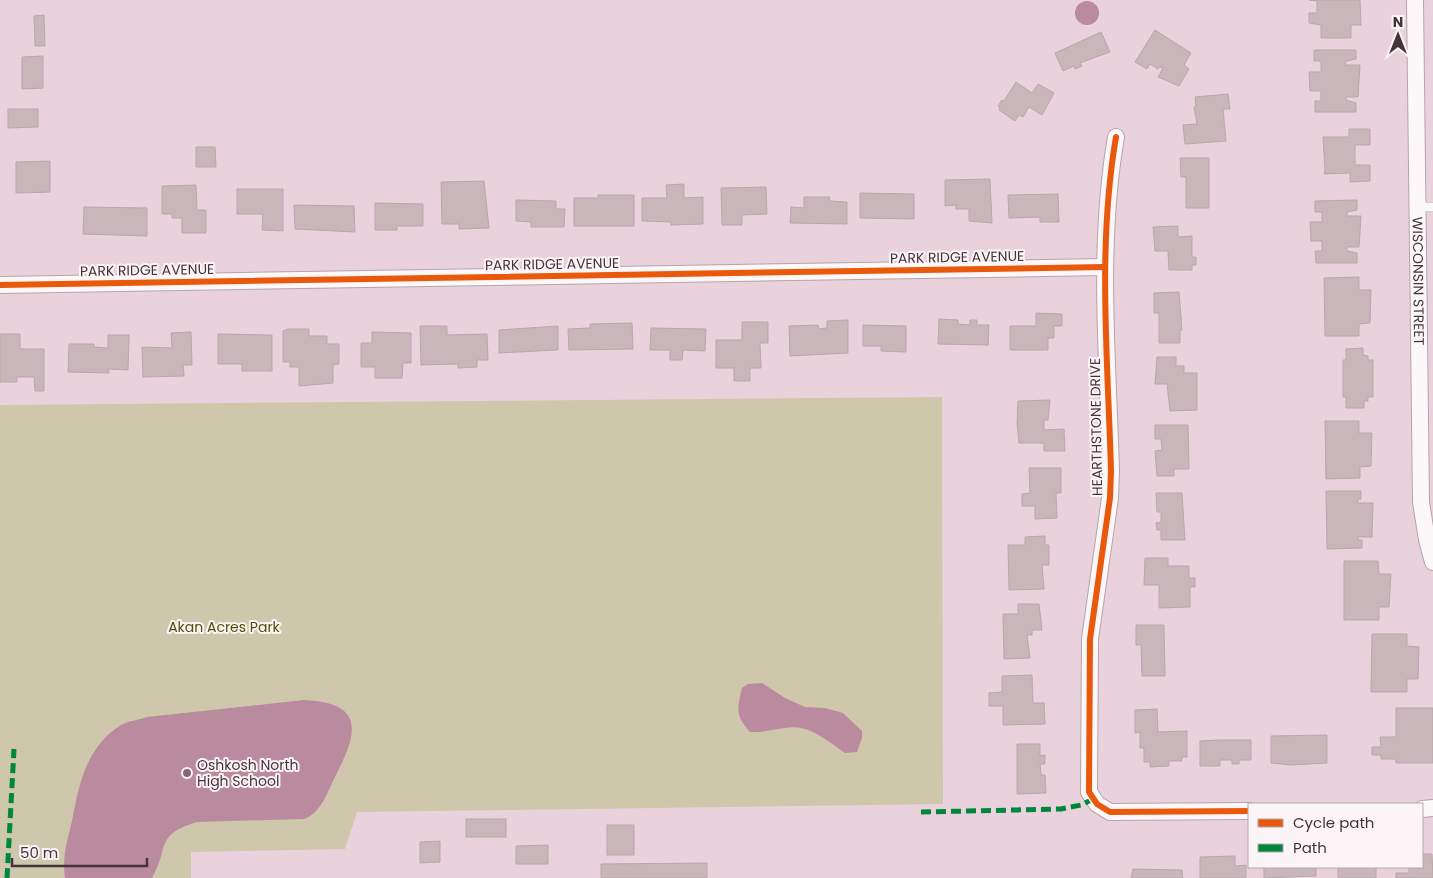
<svg xmlns="http://www.w3.org/2000/svg" width="1433" height="878" font-family="Poppins,sans-serif">
<style>
.green{fill:#cfc7ab}
.water{fill:#ba8a9f}
.building{fill:#c8b6bb;stroke:#b9a7ab}
.lines{fill:none;stroke-linecap:round;stroke-linejoin:round}
.lane-casing{stroke:#b5a4ab;stroke-width:10}
.street-casing{stroke:#b5a4ab;stroke-width:18}
.lane{stroke:#fcf8fa;stroke-width:9}
.street{stroke:#fcf8fa;stroke-width:16}
.quiet{stroke:#00873e;stroke-width:5;stroke-dasharray:10 5;stroke-linecap:butt}
.cycleway-casing{stroke:#fdf4f8;stroke-width:9}
.cycleway{stroke:#e8590c;stroke-width:6}
.poi-dot{fill:#7e6b72;stroke:#fdf4f8;stroke-width:2}
.labels{text-anchor:middle;dominant-baseline:central;stroke-width:4;stroke-linejoin:round;paint-order:stroke}
.street-label{font-size:14px;fill:#44343a;stroke:#fdf4f8}
.park-label{font-size:14px;fill:#4e5004;stroke:#fdf4f8}
.poi-label{font-size:14px;fill:#44343a;stroke:#fdf4f8;text-anchor:start}
</style>
<rect width="100%" height="100%" fill="#e9d2db"/>
<path class="green" d="M942,397L943,804L357,812L345,849L191,852V878H0V405Z"/>
<g class="water">
<circle cx="1087" cy="13" r="12"/>
<path d="M762,683L785,698L805,707L825,708L843,713L862,731V738L857,752L845,753C826,740 809,724 785,728C772,729 764,733 750,732C735,715 737,709 742,688L748,684Z"/>
<path d="M304,700C367,703 357,734 335,777C327,793 321,813 304,819L197,822C154,835 170,847 152,878H65C62,856 67,842 72,821C79,784 86,747 121,725C128,721 139,720 147,717Z"/>
</g>
<g class="building">
<path d="M1309,0H1360L1361,25H1351V38H1321V25L1309,23V13H1317V1Z"/>
<path d="M44,15L45,46H35L34,16Z"/>
<path d="M1155,30L1191,53L1184,65L1189,69L1179,86L1158,77L1163,68L1159,67L1158,69L1150,64L1147,69L1135,62Z"/>
<path d="M1101,32L1110,52L1080,63L1082,66L1075,69L1074,66L1063,71L1055,53Z"/>
<path d="M1314,50H1356V59L1346,61L1345,65H1360L1358,97H1346V100L1356,103V112H1315V101H1321V91H1310L1309,72H1321V61H1314Z"/>
<path d="M43,56V88L22,89V57Z"/>
<path d="M1016,82L1032,93L1038,84L1054,93L1042,115L1029,107L1023,117L1019,115L1015,121L999,110L1000,108L998,106L1002,100L1004,101Z"/>
<path d="M1228,94L1230,109H1223L1226,141L1185,144L1183,125L1197,124L1194,107H1196L1195,97Z"/>
<path d="M8,109H38V127L8,128Z"/>
<path d="M1349,129H1370V145H1355V165H1370V181L1350,182V173L1324,174L1325,170L1323,137H1349Z"/>
<path d="M196,147H215L216,167H196Z"/>
<path d="M1180,158H1209V208H1186V177H1181Z"/>
<path d="M50,161V192L16,193V162Z"/>
<path d="M990,179L992,223L969,221V209H956V205L945,206V180Z"/>
<path d="M484,181L489,228L459,229V224H442L441,182Z"/>
<path d="M684,184V198L703,197V224L671,225V222L642,221V198H667L666,185Z"/>
<path d="M196,185L197,210H206V233H182V218H172V214H162V186Z"/>
<path d="M766,187L767,214L742,215V225H722L721,188Z"/>
<path d="M237,189H283V231L262,230L263,214H237Z"/>
<path d="M860,193L914,194V219L860,218Z"/>
<path d="M1058,194L1059,222H1040V217L1009,218L1008,195Z"/>
<path d="M598,195H634V226H574V198H598Z"/>
<path d="M804,197H830L829,201L847,202V224L790,223L791,207L804,208Z"/>
<path d="M516,200L556,201V209H565L564,227H531V222L516,221Z"/>
<path d="M1357,200V210L1347,212V216H1361L1359,247H1347V251L1357,253V263H1316L1315,251H1322V241H1311L1310,222H1322V212H1315V201Z"/>
<path d="M375,203L423,204V226H397V230H375Z"/>
<path d="M294,205L354,206L355,232L295,229Z"/>
<path d="M84,207L147,208V236L83,234Z"/>
<path d="M1178,226V237L1192,236V257H1196V265H1192V270H1169L1168,251H1155L1153,227Z"/>
<path d="M1359,277V290H1371L1370,323L1359,324V336H1325L1324,278Z"/>
<path d="M1179,292L1182,330H1180V343H1159V313H1154V293Z"/>
<path d="M1036,313L1062,314V326H1054V338H1048V350H1010V326H1036Z"/>
<path d="M939,319L958,320V324L970,325V320H977V325H989L988,345L938,344Z"/>
<path d="M848,320V353L790,356L789,326L818,325L819,329L827,328V321Z"/>
<path d="M742,322H768V343H760L761,368H750V381H734V368H716V340H742Z"/>
<path d="M632,323L633,349L569,350L568,329L590,328V324Z"/>
<path d="M863,325L906,326V352L881,351V346H863Z"/>
<path d="M420,326H447V335L487,334L488,360H477V367L458,368V364L421,365Z"/>
<path d="M558,326V350L499,353V330Z"/>
<path d="M651,328L706,329L705,351L683,350L682,360H670V350H650Z"/>
<path d="M288,329H309V336H327V344H339V364L333,365V383L299,386V367H290V362H283V331Z"/>
<path d="M191,332L192,365H183L184,376L143,377L142,347L172,348L171,333Z"/>
<path d="M372,332L411,333V363H403L402,378H375V367H361V343H372Z"/>
<path d="M0,334H20V349H44V391H35L34,377H17V382H0Z"/>
<path d="M218,334L272,335V371H242V364H218Z"/>
<path d="M108,335H129L128,370L108,369L109,373L68,372L69,344H94V347L108,348Z"/>
<path d="M1363,348V355L1368,356V360H1373V397H1368V401H1364V408H1346V397H1343V360H1346V349Z"/>
<path d="M1157,357H1176V366H1184V373H1197V410L1170,411L1167,384H1155Z"/>
<path d="M1050,400L1048,420H1044V430L1064,429L1065,451H1044V443H1019L1017,424L1018,401Z"/>
<path d="M1325,421H1359V433H1372L1371,466L1360,467V478L1326,479Z"/>
<path d="M1155,425H1188L1189,469H1174V476H1157L1155,451L1162,450L1161,439H1155Z"/>
<path d="M1029,468H1061V493H1056L1057,518L1035,519V506H1022V494L1030,493Z"/>
<path d="M1326,491H1361V499H1358V503H1373L1372,537H1358V540H1362V548L1327,549Z"/>
<path d="M1156,493H1182L1185,540H1161V530H1157L1156,523L1161,522V512H1157Z"/>
<path d="M1045,536V545H1049V565H1042L1044,589L1009,590L1008,545H1025V537Z"/>
<path d="M1145,558H1168V566H1189V578H1195V587H1190V607L1159,608V585H1144Z"/>
<path d="M1344,561H1378L1379,574H1391L1389,607H1379V620H1344Z"/>
<path d="M1018,604H1039L1042,630H1032V635H1027L1030,658L1004,659L1003,614H1018Z"/>
<path d="M1136,625H1164L1165,676H1142L1141,645H1136Z"/>
<path d="M1372,634H1407V646L1419,647L1418,679H1407V692H1371Z"/>
<path d="M1032,675L1033,703H1044L1045,724L1003,725V706H989V693L1002,692V676Z"/>
<path d="M1396,708H1433V763H1396V759H1381V755H1372V747H1381L1380,737H1396Z"/>
<path d="M1157,709L1158,732L1187,731V757H1182V761H1169V766L1150,767V762H1144V748H1140V732L1135,733V710Z"/>
<path d="M1327,735V763L1291,765L1271,763V736Z"/>
<path d="M1218,740H1251V760H1239V764H1232V760H1220V766H1200V741Z"/>
<path d="M1017,744H1040V756L1045,755V764H1040L1041,775H1045L1046,793L1017,794Z"/>
<rect x="466" y="819" width="40" height="18"/>
<rect x="607" y="825" width="27" height="30"/>
<path d="M440,841V862L420,863V842Z"/>
<path d="M548,845V864H516V846Z"/>
<path d="M1422,854H1432L1433,878H1396V873H1409V867H1422Z"/>
<path d="M1235,856V866L1246,865V878H1200V857Z"/>
<path d="M707,863V878H601V864Z"/>
<path d="M1264,867H1316V876L1264,878Z"/>
<rect x="1338" y="867" width="38" height="11"/>
<path d="M1133,869L1182,870L1183,878H1131Z"/>
</g>
<g class="lines">
<defs>
<path id="lane" d="M1418,207H1433"/>
<g id="street">
<path id="s1" d="M1415,0L1421,502L1427,540L1433,562"/>
<path d="M1116,137C1097,247 1108,361 1111,471L1110,498L1090,639L1089,792L1097,804L1110,812L1249,811"/>
<path d="M0,285L1105,267"/>
<path d="M1422,809L1433,808"/>
</g>
</defs>
<use href="#lane" class="lane-casing"/>
<use href="#street" class="street-casing"/>
<use href="#lane" class="lane"/>
<use href="#street" class="street"/>
<g class="quiet">
<path d="M921,812L1061,809L1081,805L1093,799"/>
<path d="M7,878L14,749"/>
</g>
<defs>
<g id="cycleway">
<path d="M1116,137C1097,247 1108,361 1111,471L1110,498L1090,639L1089,792L1097,804L1110,812L1249,811"/>
<path d="M0,285L1105,267"/>
</g>
</defs>
<use href="#cycleway" class="cycleway-casing"/>
<use href="#cycleway" class="cycleway"/>
</g>
<circle class="poi-dot" cx="187" cy="773" r="5"/>
<g class="labels">
<g class="street-label">
<text transform="translate(957 257) rotate(-1)">PARK RIDGE AVENUE</text>
<text transform="translate(552 264) rotate(-1)">PARK RIDGE AVENUE</text>
<text transform="translate(147 270) rotate(-1)">PARK RIDGE AVENUE</text>
<text stroke="none"><textPath href="#s1" startOffset="281">WISCONSIN STREET</textPath></text>
<text transform="translate(1096 427) rotate(-91)">HEARTHSTONE DRIVE</text>
</g>
<g class="park-label">
<text x="224" y="627">Akan Acres Park</text>
</g>
<g class="poi-label">
<text x="197" y="765">Oshkosh North<tspan x="197" dy="16">High School</tspan></text>
</g>
</g>
<rect x="1248" y="803" width="175" height="65" fill="#fdf4f8" stroke="#b3a7ac"/>
<rect x="1258" y="819" width="25" height="8" fill="#e8590c" stroke="#b3a7ac"/>
<text x="1293" y="828" font-size="15" fill="#44343a">Cycle path</text>
<rect x="1258" y="844" width="25" height="8" fill="#00873e" stroke="#b3a7ac"/>
<text x="1293" y="853" font-size="15" fill="#44343a">Path</text>
<g transform="translate(1398 35)" stroke="#fdf4f8" stroke-width="4" paint-order="stroke">
<path d="M0-4L9 19L0 12L-9 19Z" fill="#44343a"/>
<text y="-8" font-size="14" font-weight="bold" text-anchor="middle" fill="#44343a">N</text>
</g>
<path d="M12 858v8h135v-8" fill="none" stroke="#44343a" stroke-width="2.5"/>
<text x="20" y="858" font-size="15" fill="#44343a" stroke="#fdf4f8" stroke-width="4" paint-order="stroke">50 m</text>
</svg>
